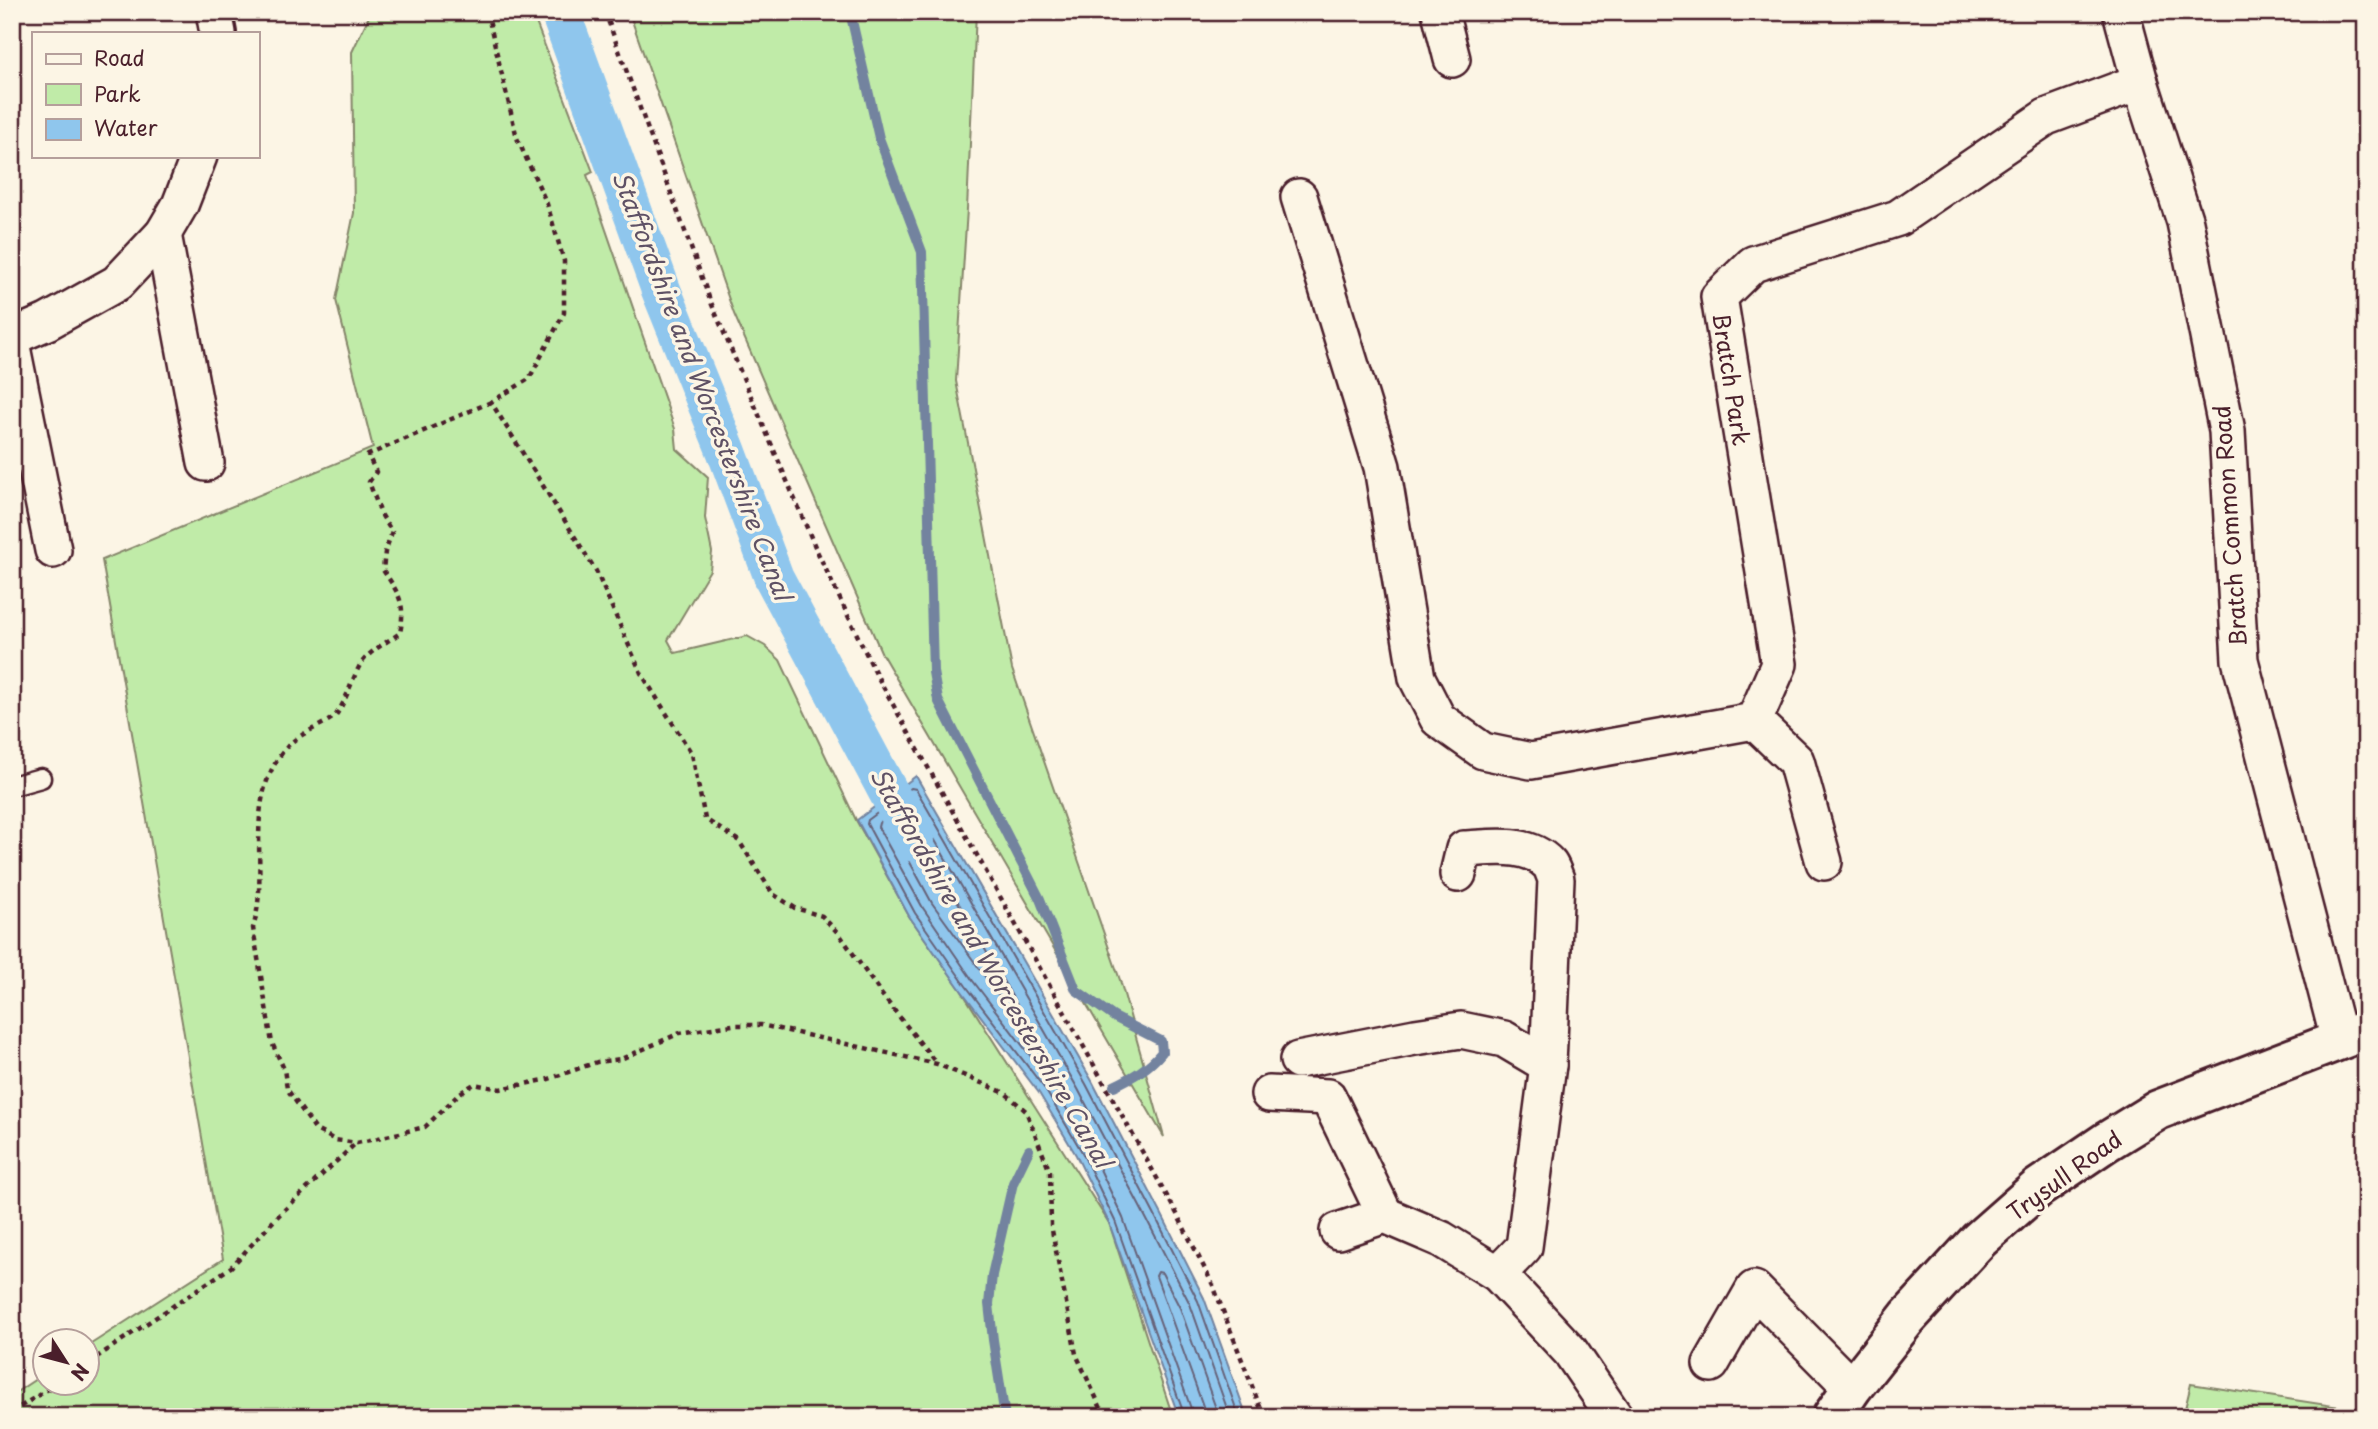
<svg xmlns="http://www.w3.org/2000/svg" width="2378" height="1429" font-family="'Playpen Sans',sans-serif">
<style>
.green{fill:#c0eba8;stroke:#85856a;stroke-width:2}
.water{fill:#8fc6ed;stroke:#73839f;stroke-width:2}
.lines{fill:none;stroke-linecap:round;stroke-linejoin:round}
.shore{stroke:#666279;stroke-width:2}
.stream{stroke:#73839f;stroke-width:10}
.canal{stroke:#8fc6ed;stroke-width:40}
.lane-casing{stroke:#4a1f2b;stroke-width:23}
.street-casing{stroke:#4a1f2b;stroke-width:40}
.secondary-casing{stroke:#4a1f2b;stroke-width:44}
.path{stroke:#4a1f2b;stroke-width:4.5;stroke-dasharray:5 5;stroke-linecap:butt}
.lane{stroke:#fcf5e5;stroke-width:18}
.street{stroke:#fcf5e5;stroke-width:35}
.secondary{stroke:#fcf5e5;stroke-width:38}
.labels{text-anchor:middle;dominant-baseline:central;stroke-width:7;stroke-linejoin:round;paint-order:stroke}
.street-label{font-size:23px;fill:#4a1f2b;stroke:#fcf5e5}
.water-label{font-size:24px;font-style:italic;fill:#5f5165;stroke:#fcf5e5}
</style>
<rect width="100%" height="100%" fill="#fcf5e5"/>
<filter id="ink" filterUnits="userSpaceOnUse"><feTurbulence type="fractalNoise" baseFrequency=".0143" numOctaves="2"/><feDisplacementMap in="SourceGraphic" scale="14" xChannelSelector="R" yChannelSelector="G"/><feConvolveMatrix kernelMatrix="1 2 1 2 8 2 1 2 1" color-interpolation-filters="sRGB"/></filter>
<g filter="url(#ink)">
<g class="green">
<path d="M371,12H532L593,172L587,175L675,429L677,449L708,477L705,518L712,552L710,570L668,640L675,653L747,636L765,646L780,660L856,820L909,916L961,990L1109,1223L1173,1417H12V1395L45,1373L46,1384H88V1346L223,1259L102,560L373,448L336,300L354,213L352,52Z"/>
<path d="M629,12H976L967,209L956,381L1012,669L1120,980L1164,1137L882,654L734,314Z"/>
<path d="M2191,1384L2366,1411V1417H2183Z"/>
</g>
<path class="water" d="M916,776L1092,1081L1161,1213L1204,1298L1247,1417H1179L1109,1223L1076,1155L1039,1093L961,990L909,916L857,820Z"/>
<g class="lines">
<g class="shore">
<path d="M905,816L910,818L1026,1021L1025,1026L1020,1025L932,903L892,829L893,826Z"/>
<path d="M1185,1417L1115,1221L1082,1152L1045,1089L966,986L915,913L867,824L868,820L911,788L916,789L1086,1084L1155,1216L1198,1301L1239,1417"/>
<path d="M1194,1417L1123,1218L1090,1148L1052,1084L973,981L923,908L878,827L879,823L908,801L913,802L1078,1089L1147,1220L1190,1304L1230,1417"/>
<path d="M1204,1417L1203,1406L1156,1276L1158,1272L1162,1273L1180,1308L1219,1417"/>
</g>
<g class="stream">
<path d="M850,12L879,138L922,252L933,672L938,700L1040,899L1076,990L1114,1017L1161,1041L1162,1052C1149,1068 1133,1077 1114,1086"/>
<path d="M1005,1417L993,1340L989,1304L992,1275L1013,1183L1029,1150"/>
</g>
<path class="canal" d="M560,12L661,290L726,450L774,578L915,842"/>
<defs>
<path id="lane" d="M12,786L41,778"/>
<g id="street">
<path d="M214,12L218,33"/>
<path d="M1440,12L1452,59"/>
<path d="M2121,12L2140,82L2185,222L2227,431L2240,660L2339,1040"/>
<path d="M1299,197L1382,467L1417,678L1438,719L1483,751L1531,761L1754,721L1779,664L1719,297L1753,264L1898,218L2046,117L2140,82"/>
<path d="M163,234L206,463"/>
<path d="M12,337L47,322L117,283L163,234L180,205L199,156"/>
<path d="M12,347L53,550"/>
<path d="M1754,721L1796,761L1824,862"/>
<path d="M1458,874L1464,849C1491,848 1528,841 1549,864C1552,867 1554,875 1556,879L1548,1065"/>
<path d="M1298,1060L1415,1037L1461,1030L1504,1039L1548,1065L1524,1247L1498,1274"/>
<path d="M1269,1094L1328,1097L1385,1215"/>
<path d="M1338,1231L1385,1215L1441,1239L1498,1274L1570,1351L1615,1417"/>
<path d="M1711,1364L1754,1289L1852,1388"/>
</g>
<path id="secondary" d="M1832,1417L1852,1388L1908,1317L1979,1240L2038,1188L2106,1142L2158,1110L2366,1030"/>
</defs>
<use href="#lane" class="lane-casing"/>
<use href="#street" class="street-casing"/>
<use href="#secondary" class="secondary-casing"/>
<g class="path">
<path d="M487,12L517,138L547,204L564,261V313L529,379L491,402L596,571L641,673L692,754L705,819L739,841L773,894L795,908L822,916L840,935L882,995L937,1064"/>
<path d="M605,12L710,300L816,549L876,674L1177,1214L1213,1285L1264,1417"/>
<path d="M491,402L368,455L376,472L369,482L381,514L392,532L385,552L383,570C399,594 406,603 400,633C387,642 367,652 359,667C351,682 346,701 336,715C329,723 297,734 287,747C240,800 271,870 253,928L272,1043L284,1069L287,1089L316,1130L335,1140L357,1143L425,1127L460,1093L474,1084L500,1089L549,1079L597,1062L621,1059L680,1033L733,1025H761L937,1064L1005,1093L1026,1111L1050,1172L1051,1225L1076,1354L1105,1417"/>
<path d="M88,1363L231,1267L279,1215L356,1143"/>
<path d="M12,1412L56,1384"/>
</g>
<use href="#lane" class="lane"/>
<use href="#street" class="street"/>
<use href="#secondary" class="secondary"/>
</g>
</g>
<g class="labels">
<g class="street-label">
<text transform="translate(1732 379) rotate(81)">Bratch Park</text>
<text transform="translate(2229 526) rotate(-94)">Bratch Common Road</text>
<text transform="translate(2064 1175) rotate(-36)">Trysull Road</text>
</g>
<g class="water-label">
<text transform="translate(703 385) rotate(69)">Staffordshire and Worcestershire Canal</text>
<text transform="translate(992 967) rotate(60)">Staffordshire and Worcestershire Canal</text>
</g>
</g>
<rect width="2378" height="1429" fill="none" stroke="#fcf5e5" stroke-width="42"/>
<rect x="21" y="21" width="2336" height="1387" fill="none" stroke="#4a1f2b" stroke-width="2.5" filter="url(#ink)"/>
<rect x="32" y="32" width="228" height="126" fill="#fcf5e5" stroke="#b59f9b" stroke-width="2"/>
<rect x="46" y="54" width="35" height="10" fill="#fcf5e5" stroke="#b59f9b" stroke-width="2"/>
<text x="94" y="66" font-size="21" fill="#4a1f2b">Road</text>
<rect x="46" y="84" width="35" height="21" fill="#c0eba8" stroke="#b59f9b" stroke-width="2"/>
<text x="94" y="102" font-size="21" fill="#4a1f2b">Park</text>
<rect x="46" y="119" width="35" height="21" fill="#8fc6ed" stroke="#b59f9b" stroke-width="2"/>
<text x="94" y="136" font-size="21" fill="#4a1f2b">Water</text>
<g transform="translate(66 1362) rotate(126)"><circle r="33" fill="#fcf5e5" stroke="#b59f9b" stroke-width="2"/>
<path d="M0-5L12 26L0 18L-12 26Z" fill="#4a1f2b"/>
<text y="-10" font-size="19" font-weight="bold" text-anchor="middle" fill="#4a1f2b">N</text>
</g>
</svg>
